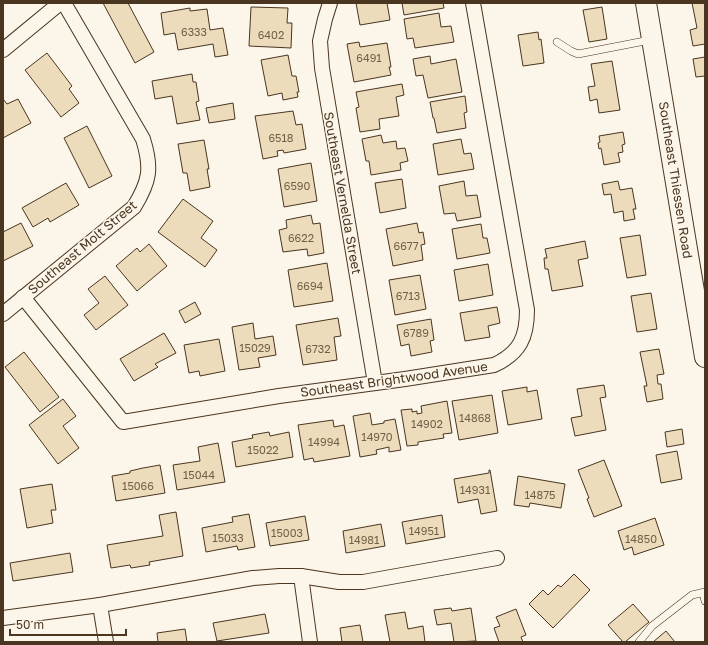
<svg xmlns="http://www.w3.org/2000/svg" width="708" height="645" font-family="'Golos Text',sans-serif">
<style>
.building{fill:#ecdcbc;stroke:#4a3520}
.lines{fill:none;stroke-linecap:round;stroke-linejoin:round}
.lane-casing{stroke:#4a3520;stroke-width:8}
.street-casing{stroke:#4a3520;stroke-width:16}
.secondary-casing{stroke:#4a3520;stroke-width:22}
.lane{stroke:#fbf6e9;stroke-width:7}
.street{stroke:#fbf6e9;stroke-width:14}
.secondary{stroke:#fbf6e9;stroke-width:20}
.labels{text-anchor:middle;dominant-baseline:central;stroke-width:3;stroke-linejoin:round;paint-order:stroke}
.number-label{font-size:11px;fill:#725f47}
.street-label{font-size:13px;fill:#4a3520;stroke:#fbf6e9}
</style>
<rect width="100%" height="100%" fill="#fbf6e9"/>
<g class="building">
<path d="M103,3H128L154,52L135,63Z"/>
<path d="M356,3H387L390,20L360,25Z"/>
<path d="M402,3H443L444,8L404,15Z"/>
<path d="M692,3H705V44L693,46L690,30L697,28Z"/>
<path d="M251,7L288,8L287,23H292L291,48L249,46Z"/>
<path d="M602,7L607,39L589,42L583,10Z"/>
<path d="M190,8V11L207,9L210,30L223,28L228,55L215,57L213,44L178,50L175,33L164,35L161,13Z"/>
<path d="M439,13L441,27L451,26L454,42L415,48L413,38L407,39L404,19Z"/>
<path d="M538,32L539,40L541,39L544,63L523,66L518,35Z"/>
<path d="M359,42L360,47L387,43L391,67H389L391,75L354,82L347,44Z"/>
<path d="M47,53L72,86L69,89L79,103L61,117L25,70Z"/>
<path d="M288,55L292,76H296L299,92H297L298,97L283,100L282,93L268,96L261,60Z"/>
<path d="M430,56L431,64L456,59L462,92L428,98L423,75L416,76L413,59Z"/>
<path d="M705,57V76L696,77L693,59Z"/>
<path d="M612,61L620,110L599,113L597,99L590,101L588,87L595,86L591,64Z"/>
<path d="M192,74L193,82H196L199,101L196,102L200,120L177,124L172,96L155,99L152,81Z"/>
<path d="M402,84L404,95L396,97L399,116L379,119L380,129L360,132L356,108L359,107L356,92Z"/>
<path d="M465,96L467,112L464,113L466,128L437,133L434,118H433L430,102Z"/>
<path d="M3,99L7,104L18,99L31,123L3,138Z"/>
<path d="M233,103L235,119L209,123L206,108Z"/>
<path d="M293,111L296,125L302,124L306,149L284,153L283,150L277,151L278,156L263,159L255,116Z"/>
<path d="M87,126L112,176L89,188L64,138Z"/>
<path d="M623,132L625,144L622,145L623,152L618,153L620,162L604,165L601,148L599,149L598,143L600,142L599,136Z"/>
<path d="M381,135L383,143L396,141L397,149L405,148L408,161L400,163L401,170L371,175L369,161H366L362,139Z"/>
<path d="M461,139L464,154L471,153L474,169L438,175L433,144Z"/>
<path d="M204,140L209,169H207L210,187L190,191L187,173H183L178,144Z"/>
<path d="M311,163L317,201L284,207L278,169Z"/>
<path d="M402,179L406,208L380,213L375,183Z"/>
<path d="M464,181L466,196L477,195L481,217L457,221L455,213L444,214L439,186Z"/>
<path d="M618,181L620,190L632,188L636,209H633L635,219L624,221L623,211L614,213L611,194L604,195L602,184Z"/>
<path d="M66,183L79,205L50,222L48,218L33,227L22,208Z"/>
<path d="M183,199L213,221L201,238L217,250L205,267L158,232Z"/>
<path d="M311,215L313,224L320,223L324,253L308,256L307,249L283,252L279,230L287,228L286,220Z"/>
<path d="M21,223L33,246L3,261V232Z"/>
<path d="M417,223L419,233L423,232L425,244L421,245L423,260L393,266L386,229Z"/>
<path d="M481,224L483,238H487L490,253L457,259L452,229Z"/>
<path d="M640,235L646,275L627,278L620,238Z"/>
<path d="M585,241L588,258L578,260L583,286L552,291L548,269H545L544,258H547L545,249Z"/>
<path d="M149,244L167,266L137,291L116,266L137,248L140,252Z"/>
<path d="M327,263L333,301L294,307L288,270Z"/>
<path d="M488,264L493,295L459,301L454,270Z"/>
<path d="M420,275L426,309L395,315L389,280Z"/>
<path d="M105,276L128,305L96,330L84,315L99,303L88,289Z"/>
<path d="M651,293L657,329L637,332L631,296Z"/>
<path d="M195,302L201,314L185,323L179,311Z"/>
<path d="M497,307L500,323L488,326L490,337L465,341L460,313Z"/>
<path d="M338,318L341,336L334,337L337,360L303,365L296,325Z"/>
<path d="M431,319L434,340L430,341L432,352L411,356L409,344L401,346L397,325Z"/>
<path d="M253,323L255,339L273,336L276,355L258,358L260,367L239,370L232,327Z"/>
<path d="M164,333L176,353L155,364L158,367L134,381L120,359Z"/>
<path d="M219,339L225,371L200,376L199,371L189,373L184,345Z"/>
<path d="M659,349L664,374L657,375L658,384H661L663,399L647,402L644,386H647L640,352Z"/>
<path d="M24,352L59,397L40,412L5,367Z"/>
<path d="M604,385L606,397L600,398L606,430L575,436L571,418L582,416L577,389Z"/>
<path d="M527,387V392L537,390L542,419L508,425L502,391Z"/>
<path d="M492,395L498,433L459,440L452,401Z"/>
<path d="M63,399L76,416L63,426L79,448L58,464L29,425Z"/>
<path d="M447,401L452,433L443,434L444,438L418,442V445L407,446L401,410L412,409V412L417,411V414L422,413L421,406Z"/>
<path d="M370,413L372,425L384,423V421L395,419L401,450L389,452V447L376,450L377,454L360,457L353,416Z"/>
<path d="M333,420L334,427L344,425L350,456L314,462L313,458L304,460L298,425Z"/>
<path d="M682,429L684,444L667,447L665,432Z"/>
<path d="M269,432L270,436L289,432L293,457L236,467L232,442L253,438L252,435Z"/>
<path d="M218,443L225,482L177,490L173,465L200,461L198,447Z"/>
<path d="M677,451L682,479L661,483L656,455Z"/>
<path d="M604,460L622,506L594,517L587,499L589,498L578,470Z"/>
<path d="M160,465L165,493L116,501L112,476L130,473V471L143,468Z"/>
<path d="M489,470H490L497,511L481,514L478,499L458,503L454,479L489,473Z"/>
<path d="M518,476L565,484L561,508L530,503L529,507L514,505Z"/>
<path d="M52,484L56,510H51L53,523L27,528L20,489Z"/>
<path d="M176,512L183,556L149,562L150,565L131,568L130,565L111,568L107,545L163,536L159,515Z"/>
<path d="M249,514L255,547L238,550L237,546L206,552L202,528L233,522L232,517Z"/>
<path d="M442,515L445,537L406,544L402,522Z"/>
<path d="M305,516L309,540L270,546L266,523Z"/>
<path d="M655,518L664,545L634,555L632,547L624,550L618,531Z"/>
<path d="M381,524L385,546L346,553L343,531Z"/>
<path d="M70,553L73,572L13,581L10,563Z"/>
<path d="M574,574L590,590L553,628L529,604L543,590L548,595L558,585L561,587Z"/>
<path d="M633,604L649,622L625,642H623L608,625Z"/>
<path d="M451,608L452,611L471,608L476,641L454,642L451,623L437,625L434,610Z"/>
<path d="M516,609L526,635L521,637L523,642H499L494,628L500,626L496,617Z"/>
<path d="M405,612L408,629L423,626L425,642H390L385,615Z"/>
<path d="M265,614L269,633L217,641L213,623Z"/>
<path d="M360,625L363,642H342L340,628Z"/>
<path d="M185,629L187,642H158L157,633Z"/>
<path d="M666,631L675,642H653Z"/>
</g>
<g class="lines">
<defs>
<g id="lane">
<path d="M557,42L571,51L578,54L650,40"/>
<path d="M703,593L705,601"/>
<path d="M639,642L652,626L692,595L705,592"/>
</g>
<g id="street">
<path d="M330,3L325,19L320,41L322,68L375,383"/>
<path d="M3,50L60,3"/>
<path d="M23,297L123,422L279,396L405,379L494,365C520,353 527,337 527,310L473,3"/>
<path d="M3,314L134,207C150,181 152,168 143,139L64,3"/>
<path d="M301,576L310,642"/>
<path d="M100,605L106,642"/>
<path d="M3,618L100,605L253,578L279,576H301L339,582H363L497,558"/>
</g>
<path id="secondary" d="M646,3L705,357"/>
</defs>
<use href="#lane" class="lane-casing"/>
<use href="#street" class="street-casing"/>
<use href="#secondary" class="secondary-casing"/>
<use href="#lane" class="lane"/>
<use href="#street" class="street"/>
<use href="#secondary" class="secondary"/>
</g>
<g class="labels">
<g class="number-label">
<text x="194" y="31">6333</text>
<text x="271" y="34">6402</text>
<text x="369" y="57">6491</text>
<text x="281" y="137">6518</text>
<text x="297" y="185">6590</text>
<text x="301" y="237">6622</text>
<text x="406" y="245">6677</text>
<text x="310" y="285">6694</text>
<text x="408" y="295">6713</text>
<text x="416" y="332">6789</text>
<text x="255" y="347">15029</text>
<text x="318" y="348">6732</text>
<text x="475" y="417">14868</text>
<text x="427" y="423">14902</text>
<text x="377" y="436">14970</text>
<text x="324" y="441">14994</text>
<text x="263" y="449">15022</text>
<text x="199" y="474">15044</text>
<text x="138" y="485">15066</text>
<text x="475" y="489">14931</text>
<text x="540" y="494">14875</text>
<text x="424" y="530">14951</text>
<text x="287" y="532">15003</text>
<text x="228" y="537">15033</text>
<text x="641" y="538">14850</text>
<text x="364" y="539">14981</text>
</g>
<g class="street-label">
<text transform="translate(676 180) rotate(81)">Southeast Thiessen Road</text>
<text transform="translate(343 193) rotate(80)">Southeast Vernelda Street</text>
<text transform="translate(82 247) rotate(-40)">Southeast Molt Street</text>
<text transform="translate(394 379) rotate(-8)">Southeast Brightwood Avenue</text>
</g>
</g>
<rect width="708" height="645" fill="none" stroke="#4a3520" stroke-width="8"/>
<path d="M10 629v6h116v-6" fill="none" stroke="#4a3520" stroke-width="2"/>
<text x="16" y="629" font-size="12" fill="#4a3520" stroke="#fbf6e9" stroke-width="3" paint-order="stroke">50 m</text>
</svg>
